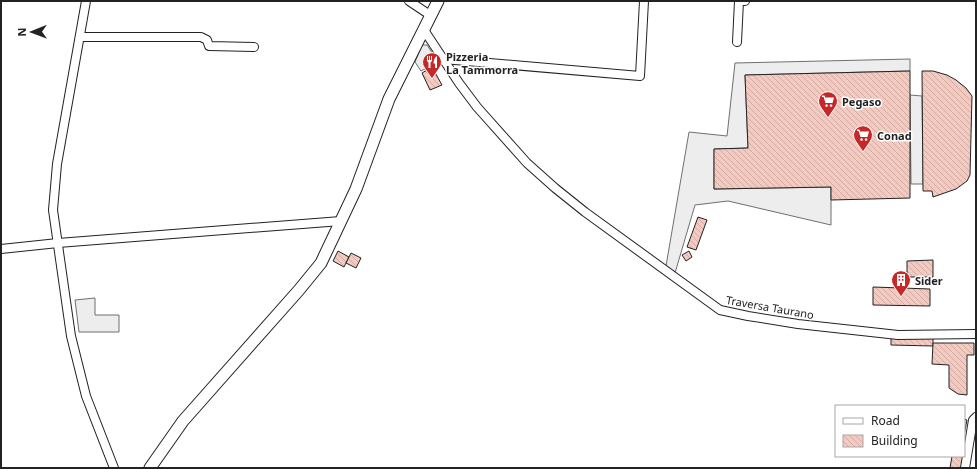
<svg xmlns="http://www.w3.org/2000/svg" width="977" height="469" font-family="'Noto Sans',sans-serif">
<style>
.parking{fill:#ededed;stroke:#6f6f6f}
.building{fill:url(#building-back-hatch);stroke:#222}
.lines{fill:none;stroke-linecap:round;stroke-linejoin:round}
.street-casing{stroke:#222;stroke-width:10}
.secondary-casing{stroke:#222;stroke-width:13}
.street{stroke:#fff;stroke-width:8}
.secondary{stroke:#fff;stroke-width:11}
.labels{text-anchor:middle;dominant-baseline:central;stroke-width:3;stroke-linejoin:round;paint-order:stroke}
.poi-label{font-size:11px;font-weight:bold;fill:#222;stroke:#fff;text-anchor:start}
.street-label{font-size:11px;fill:#222;stroke:#fff}
</style>
<defs>
<pattern id="building-back-hatch" width="6" height="6" patternUnits="userSpaceOnUse"><rect width="6" height="6" fill="#f3c9c0"/><path d="M-1 5l2 2M0 0l6 6M5-1l2 2" fill="none" stroke="#d0aca5"/></pattern>
</defs>
<rect width="100%" height="100%" fill="#fff"/>
<g class="parking">
<path d="M422,45H427L438,62L421,71L415,62Z"/>
<path d="M910,59V71L745,75L748,148L714,149V189L831,187V225L728,201L695,205L675,273L666,266L689,132L727,136L735,63Z"/>
<path d="M910,95L922,96L923,184H911Z"/>
<path d="M95,298V315H119V332H79L75,300Z"/>
</g>
<g class="building">
<path d="M432,67L442,85L430,90L422,73Z"/>
<path d="M910,71V198L831,200V187L714,189V149L748,148L745,75Z"/>
<path d="M922,71H933L947,75L956,80L966,88L972,96L970,175L967,181L956,189L933,197L932,191H923Z"/>
<path d="M698,217L707,220L696,250L687,247Z"/>
<path d="M338,251L349,257L344,267L333,261Z"/>
<path d="M689,251L692,257L686,261L682,255Z"/>
<path d="M351,253L361,258L356,268L346,263Z"/>
<path d="M933,260V277H907V261Z"/>
<path d="M873,287L930,289V306L873,305Z"/>
<path d="M891,336L933,338V346L891,345Z"/>
<path d="M933,343H974V355H967V395L958,394L949,388V365L932,364Z"/>
<path d="M964,419L967,420L964,435Z"/>
<path d="M952,456H963L961,468H950Z"/>
</g>
<g class="lines">
<defs>
<g id="street">
<path d="M86,1L57,164L53,210L71,336L86,396L114,468"/>
<path d="M409,1L430,15"/>
<path d="M424,30L459,83L477,107L527,163L555,188L585,212L720,310L748,316L798,324L898,335L976,334"/>
<path d="M80,37H201L207,40L209,46L254,47"/>
<path d="M737,42L739,1H745"/>
<path d="M443,59L640,76L644,1"/>
<path d="M1,249L58,243L341,221"/>
<path d="M965,468L973,420L976,417"/>
</g>
<path id="secondary" d="M150,468L183,421L299,290L321,263L356,189L389,99L438,1"/>
</defs>
<use href="#street" class="street-casing"/>
<use href="#secondary" class="secondary-casing"/>
<use href="#street" class="street"/>
<use href="#secondary" class="secondary"/>
</g>
<defs>
<symbol id="restaurant-pin" viewBox="-11 -11 22 30"><path d="M0 17L-7.5 6A9.5 9.5 0 1 1 7.5 6Z" fill="#c62828" stroke="#fff"/><path d="M-5-6h1v4h1v-4h1v4h1v-4h1v5L-1.5 .5V6h-2V.5L-5-1ZM5-6V6H3V1.5H1.5Q1.5-4 5-6Z" fill="#fff"/></symbol>
<symbol id="supermarket-pin" viewBox="-11 -11 22 30"><path d="M0 17L-7.5 6A9.5 9.5 0 1 1 7.5 6Z" fill="#c62828" stroke="#fff"/><path d="M-6-5.5h2.5l.6 2H6L4.5 2H-2.5L-4.4-4H-6ZM-1.5 3.2a1.3 1.3 0 1 0 .1 0ZM3 3.2a1.3 1.3 0 1 0 .1 0Z" fill="#fff"/></symbol>
<symbol id="building-pin" viewBox="-11 -11 22 30"><path d="M0 17L-7.5 6A9.5 9.5 0 1 1 7.5 6Z" fill="#c62828" stroke="#fff"/><path d="M-4-6H4V6H1V3H-1V6H-4ZM-2.5-4.3h1.7v1.8h-1.7ZM.8-4.3h1.7v1.8H.8ZM-2.5-1h1.7V.8h-1.7ZM.8-1h1.7V.8H.8Z" fill="#fff"/></symbol>
</defs>
<g fill-rule="evenodd">
<use href="#restaurant-pin" x="421" y="51" width="22" height="30"/>
<use href="#supermarket-pin" x="817" y="90" width="22" height="30"/>
<use href="#supermarket-pin" x="852" y="124" width="22" height="30"/>
<use href="#building-pin" x="890" y="269" width="22" height="30"/>
</g>
<g class="labels">
<g class="poi-label">
<text x="446" y="56">Pizzeria<tspan x="446" dy="13">La Tammorra</tspan></text>
<text x="842" y="101">Pegaso</text>
<text x="877" y="135">Conad</text>
<text x="915" y="280">Sider</text>
</g>
<g class="street-label">
<text transform="translate(770 307) rotate(10)">Traversa Taurano</text>
</g>
</g>
<rect width="977" height="469" fill="none" stroke="#222222" stroke-width="4"/>
<rect x="835" y="405" width="130" height="52" fill="#ffffff" stroke="#a7a7a7"/>
<rect x="843" y="418" width="20" height="6" fill="#ffffff" stroke="#a7a7a7"/>
<text x="871" y="425" font-size="12" fill="#222222">Road</text>
<rect x="843" y="435" width="20" height="12" fill="url(#building-back-hatch)" stroke="#a7a7a7"/>
<text x="871" y="445" font-size="12" fill="#222222">Building</text>
<g transform="translate(32 32) rotate(269)" stroke="#ffffff" stroke-width="3" paint-order="stroke">
<path d="M0-3L7 15L0 10L-7 15Z" fill="#222222"/>
<text y="-6" font-size="11" font-weight="bold" text-anchor="middle" fill="#222222">N</text>
</g>
</svg>
